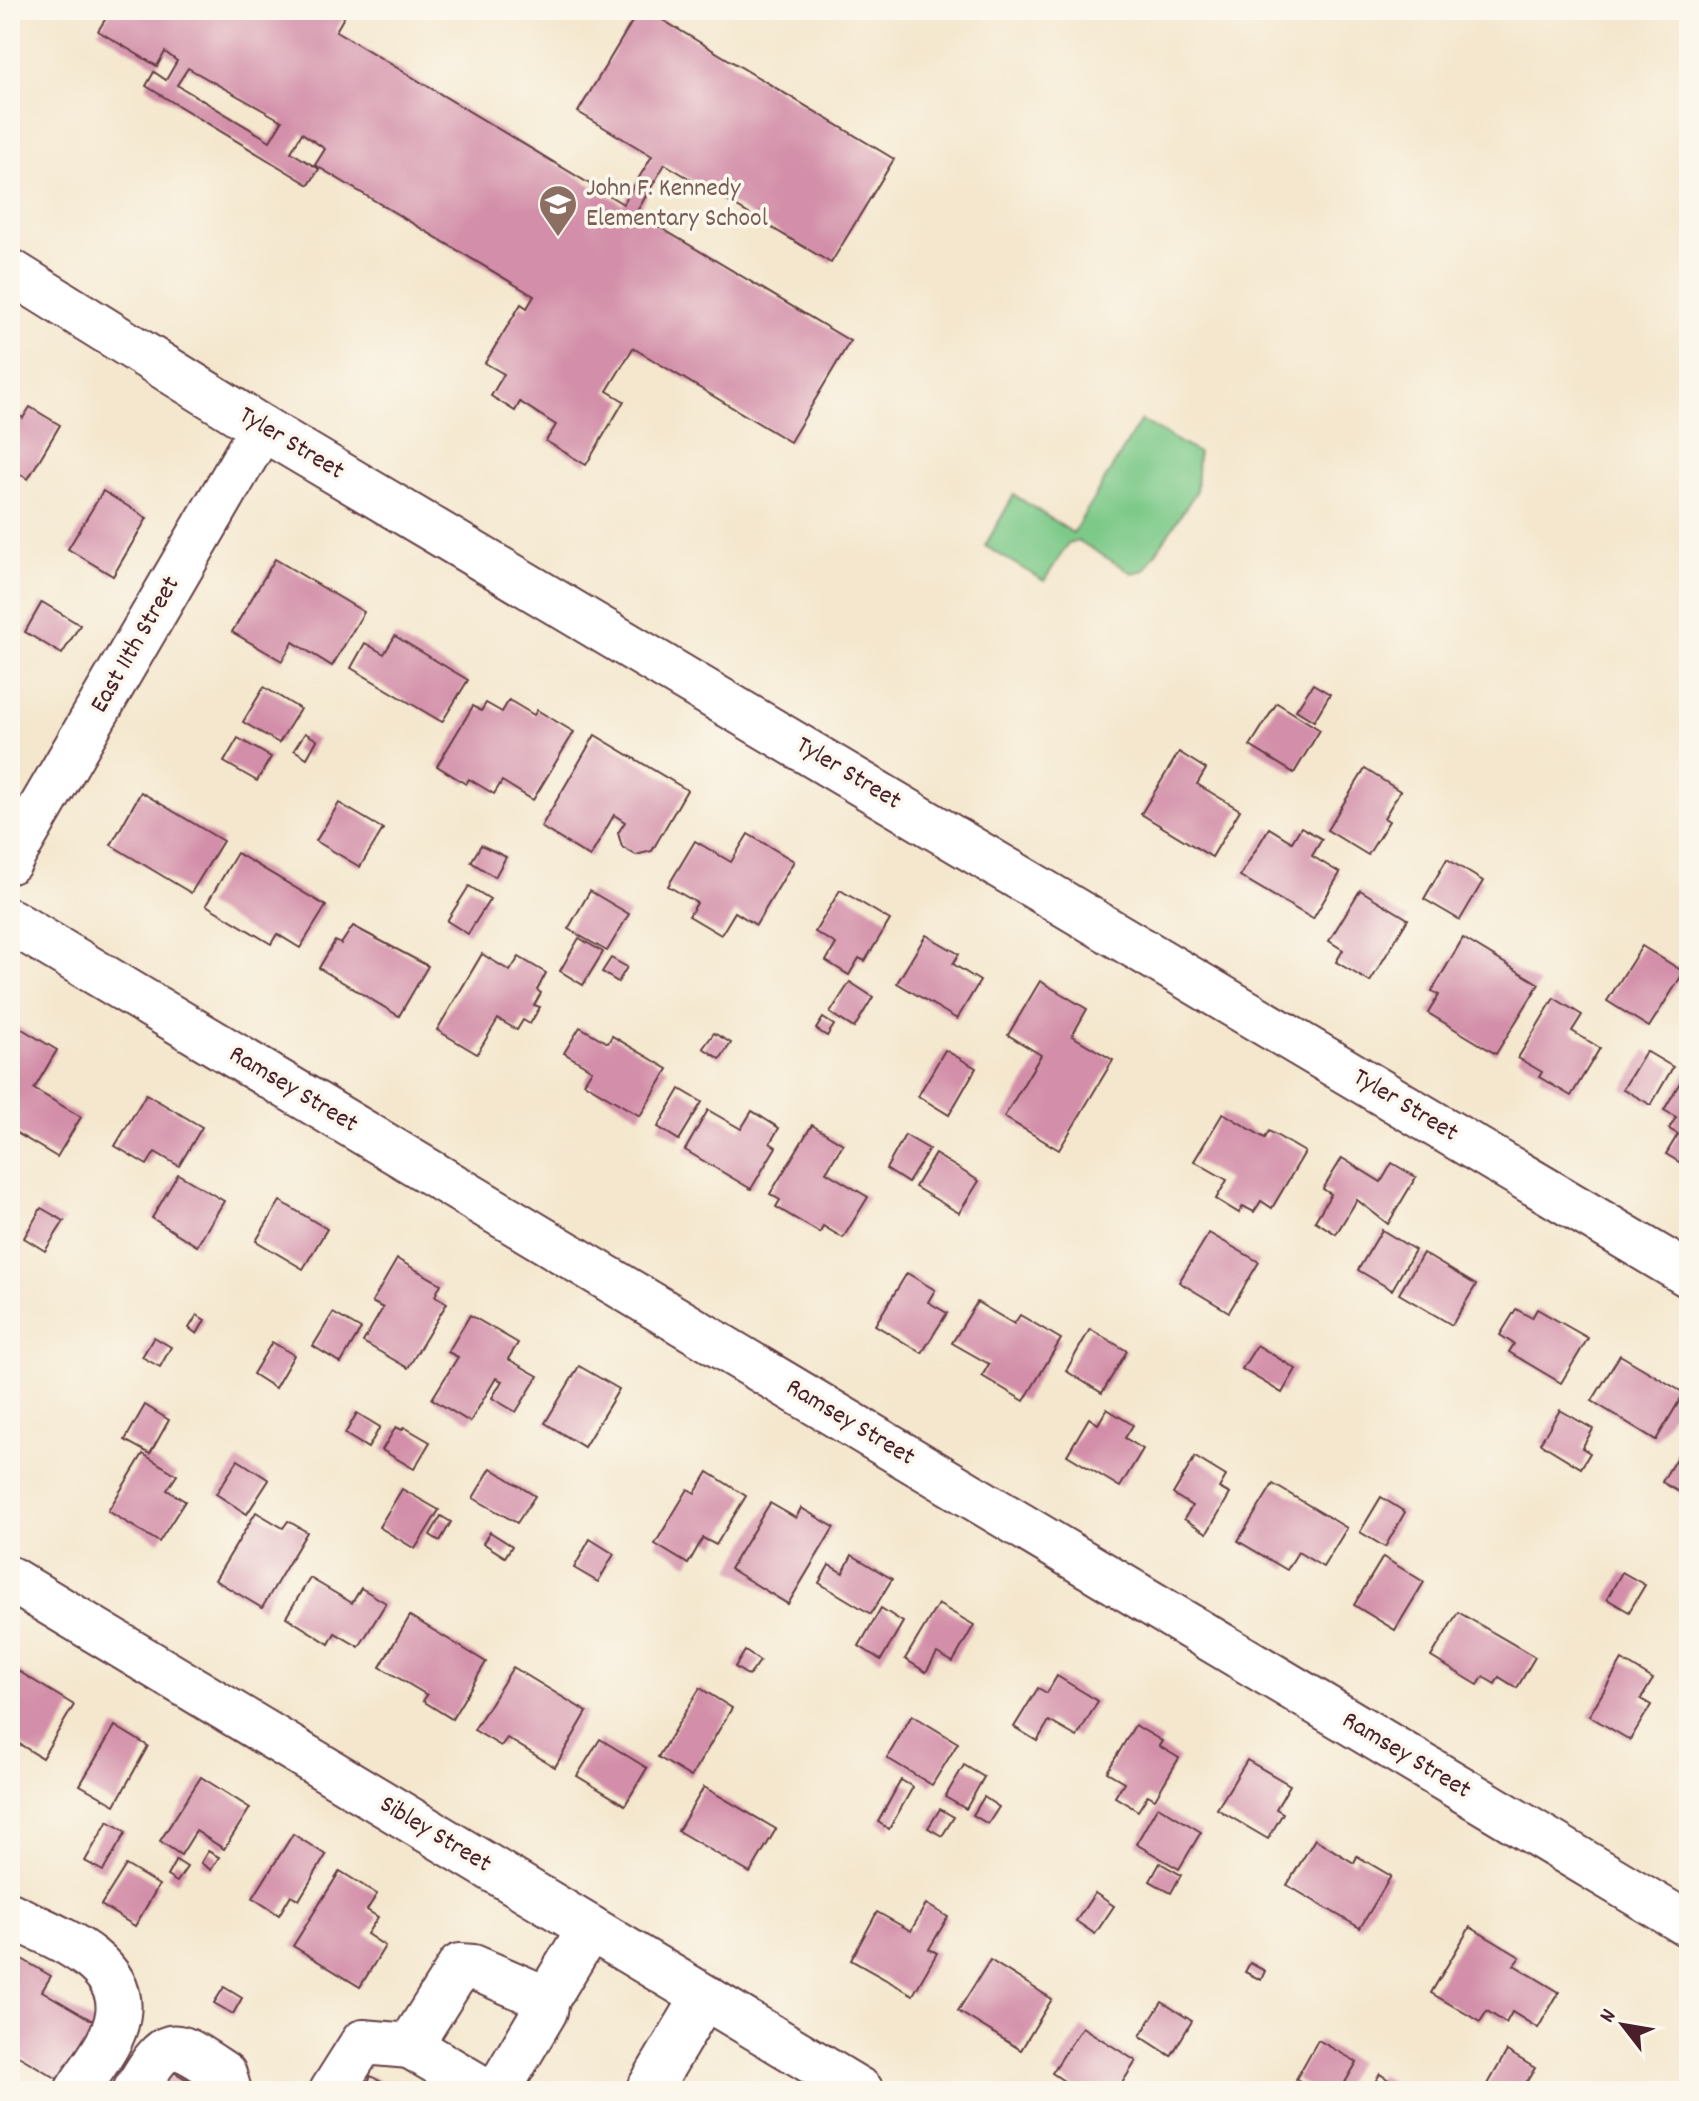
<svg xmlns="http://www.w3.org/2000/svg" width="1699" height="2101" font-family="Dekko,sans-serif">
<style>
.green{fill:#7cc988;stroke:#63745a;stroke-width:2}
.building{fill:#d38fa9;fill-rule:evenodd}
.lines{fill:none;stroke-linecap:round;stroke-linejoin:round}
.minor-casing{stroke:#643d43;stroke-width:48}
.minor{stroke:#fff;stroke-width:44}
.labels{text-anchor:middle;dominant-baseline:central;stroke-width:7;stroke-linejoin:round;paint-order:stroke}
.education-label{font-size:26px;fill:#785e54;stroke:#fbf7ec;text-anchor:start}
.street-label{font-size:26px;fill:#4a1f2b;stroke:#fbf7ec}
</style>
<rect width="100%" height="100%" fill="#fbf7ec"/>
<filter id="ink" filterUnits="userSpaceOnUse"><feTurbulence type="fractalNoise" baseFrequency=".0125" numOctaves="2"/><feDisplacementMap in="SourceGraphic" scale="16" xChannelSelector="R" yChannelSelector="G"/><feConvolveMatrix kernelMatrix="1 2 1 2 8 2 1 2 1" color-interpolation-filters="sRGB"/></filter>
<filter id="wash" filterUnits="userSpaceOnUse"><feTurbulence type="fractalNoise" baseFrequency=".006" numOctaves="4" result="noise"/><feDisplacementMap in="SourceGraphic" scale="32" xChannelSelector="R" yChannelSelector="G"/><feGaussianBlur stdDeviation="1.8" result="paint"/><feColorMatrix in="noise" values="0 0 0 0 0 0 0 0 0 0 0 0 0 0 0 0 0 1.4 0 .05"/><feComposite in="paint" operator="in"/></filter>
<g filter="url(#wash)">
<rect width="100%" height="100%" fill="#f4e7ce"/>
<path class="green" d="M1141,420L1198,453L1196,492L1144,570L1132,573L1079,541L1068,544L1044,581L985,546L1014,495L1073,533Z"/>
<g id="blocks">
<g class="building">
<path d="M111,10H348L336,31L623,204L652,156L578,112L639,10H646L894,159L831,263L665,164L636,213L850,341L790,442L633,348L607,391L624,401L586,465L546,441L556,425L520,402L515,411L491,396L504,374L485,363L521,304L527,308L534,296L315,165L325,149L302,133L291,152L319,169L309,185L146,86L154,72L166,80L177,61L165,52L157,66L98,31ZM188,68L282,121L270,141L177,85Z"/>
<path d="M30,407L60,425L28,479L10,468V410L23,418Z"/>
<path d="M103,491L147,518L113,576L68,549Z"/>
<path d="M275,559L364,612L332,666L293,642L282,661L232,632Z"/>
<path d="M42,602L80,625L62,654L25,632Z"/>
<path d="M395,636L468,680L442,722L351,668L365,643L384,654Z"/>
<path d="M1313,684L1330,694L1314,721L1296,710Z"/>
<path d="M264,687L300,709L279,743L243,722Z"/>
<path d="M509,700L534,715L537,710L574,732L533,800L502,781L494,794L469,779L466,784L437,766L473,706L481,711L486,703L502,712Z"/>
<path d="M1277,703L1320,730L1294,773L1250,746Z"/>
<path d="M305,733L317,740L307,758L294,750Z"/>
<path d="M595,735L687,790L652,851L636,855L622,847L618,833L625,822L614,815L590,857L541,827Z"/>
<path d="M238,738L271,757L257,781L224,762Z"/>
<path d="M1179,752L1206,769L1197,784L1240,810L1212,857L1141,814Z"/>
<path d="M1365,769L1400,791L1384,818L1389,821L1368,855L1327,830Z"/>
<path d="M141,792L223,841L191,893L111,845Z"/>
<path d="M339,803L383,829L360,867L316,841Z"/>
<path d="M1301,827L1322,839L1312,856L1340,873L1313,919L1240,876L1269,828L1292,842Z"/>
<path d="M748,834L794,861L756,925L735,912L721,935L689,916L697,903L668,886L695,841L731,862Z"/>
<path d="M481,845L506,857L495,877L471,862Z"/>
<path d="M237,853L326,906L300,948L277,934L271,944L206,905Z"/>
<path d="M1447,859L1483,881L1460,920L1424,899Z"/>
<path d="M469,886L490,899L468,934L447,921Z"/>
<path d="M840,890L890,920L865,961L859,958L849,975L826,961L836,944L815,932Z"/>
<path d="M1360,890L1408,919L1370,982L1336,962L1343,950L1329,941Z"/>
<path d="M590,891L629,914L607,951L568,929Z"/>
<path d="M353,926L428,966L399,1016L319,968L335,941L341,944Z"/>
<path d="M926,935L959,954L953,964L980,981L957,1019L897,983Z"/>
<path d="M579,938L603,952L583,985L560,971Z"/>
<path d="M1463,938L1539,984L1496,1054L1428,1013L1439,995L1432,991Z"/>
<path d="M1642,946L1684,972L1649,1027L1607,1001Z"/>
<path d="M482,954L510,971L519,957L546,973L537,990L541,993L534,1005L540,1007L530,1024L523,1020L517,1030L498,1019L477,1054L437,1030Z"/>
<path d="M611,958L627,967L618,982L602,972Z"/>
<path d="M1040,981L1087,1009L1072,1036L1113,1060L1059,1150L1004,1117L1041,1055L1008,1035Z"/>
<path d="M850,982L873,997L854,1028L830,1013Z"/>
<path d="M1554,998L1582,1015L1572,1031L1600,1048L1571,1096L1539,1077L1542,1072L1518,1058Z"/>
<path d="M823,1018L834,1025L827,1036L816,1029Z"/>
<path d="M12,1023L57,1050L34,1089L81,1117L57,1157L10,1129Z"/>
<path d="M580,1027L608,1043L612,1036L668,1069L640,1116L584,1083L592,1070L564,1053Z"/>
<path d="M714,1033L731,1043L720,1059L703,1048Z"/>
<path d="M945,1050L976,1068L949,1115L918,1096Z"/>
<path d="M1646,1051L1673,1067L1651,1105L1623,1089Z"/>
<path d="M1689,1067V1168L1666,1154L1678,1134L1669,1129L1676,1117L1664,1110Z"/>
<path d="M680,1089L702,1102L679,1140L658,1127Z"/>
<path d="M146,1094L202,1127L179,1166L155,1152L147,1165L115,1146Z"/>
<path d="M708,1110L741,1129L752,1111L779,1128L770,1143L776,1147L751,1189L685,1150Z"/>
<path d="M1223,1113L1265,1138L1269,1131L1305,1152L1272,1208L1261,1201L1254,1212L1243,1206L1239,1213L1216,1199L1227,1180L1194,1161Z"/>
<path d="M812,1125L843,1144L826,1172L868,1197L843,1238L823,1226L820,1233L776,1207L780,1200L770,1194Z"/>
<path d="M905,1135L929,1149L908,1183L886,1169Z"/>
<path d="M935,1154L979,1181L959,1213L915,1187Z"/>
<path d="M1342,1158L1381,1182L1392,1163L1416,1177L1388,1224L1357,1200L1336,1234L1315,1221L1331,1194L1323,1189Z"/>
<path d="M178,1174L224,1201L197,1246L152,1218Z"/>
<path d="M280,1201L327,1229L303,1269L256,1241Z"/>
<path d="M41,1208L64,1221L45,1251L24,1238Z"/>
<path d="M1382,1230L1415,1250L1392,1290L1358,1270Z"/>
<path d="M1209,1233L1259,1262L1229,1312L1179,1282Z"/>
<path d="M1423,1253L1476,1285L1452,1325L1399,1294Z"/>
<path d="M397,1259L441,1284L435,1296L447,1303L408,1368L363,1342L383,1308L372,1302Z"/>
<path d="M907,1273L935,1290L928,1302L947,1313L922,1353L875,1325Z"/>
<path d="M977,1302L1014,1324L1020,1315L1061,1339L1024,1401L982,1376L989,1364L952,1343Z"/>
<path d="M1516,1309L1532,1318L1537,1309L1588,1338L1561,1383L1509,1352L1514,1344L1500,1335Z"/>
<path d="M333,1313L361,1329L341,1363L313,1346Z"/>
<path d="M197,1315L205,1320L197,1334L189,1328Z"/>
<path d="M470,1315L518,1343L508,1359L538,1376L516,1412L492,1398L502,1381L496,1378L470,1422L432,1399L458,1357L448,1352Z"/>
<path d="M1090,1329L1127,1351L1102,1393L1066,1371Z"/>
<path d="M154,1337L171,1347L160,1367L142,1357Z"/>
<path d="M272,1342L294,1355L275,1388L253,1374Z"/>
<path d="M1257,1345L1296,1369L1282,1393L1242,1369Z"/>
<path d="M1620,1355L1684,1393L1656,1440L1592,1401Z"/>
<path d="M579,1366L619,1389L584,1447L545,1423Z"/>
<path d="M145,1405L169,1420L150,1454L125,1440Z"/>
<path d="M1107,1409L1133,1425L1125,1438L1143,1449L1120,1487L1067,1455L1089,1418L1098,1424Z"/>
<path d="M1560,1410L1593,1429L1582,1448L1590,1453L1581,1468L1540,1443Z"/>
<path d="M357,1413L380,1427L368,1448L345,1434Z"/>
<path d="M396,1427L402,1430L404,1427L430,1442L414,1469L382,1450Z"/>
<path d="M1689,1436V1498L1662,1482Z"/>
<path d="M143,1454L177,1475L167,1490L185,1501L159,1542L108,1511Z"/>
<path d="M1195,1457L1226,1476L1219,1488L1230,1494L1207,1533L1184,1519L1192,1506L1173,1494Z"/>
<path d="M238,1460L269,1480L247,1514L216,1494Z"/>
<path d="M491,1468L535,1496L517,1523L473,1498Z"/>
<path d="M708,1472L746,1496L716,1545L703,1538L688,1564L655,1544L688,1489L695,1493Z"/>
<path d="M1273,1484L1347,1528L1323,1567L1298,1552L1287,1570L1238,1541Z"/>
<path d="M402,1489L439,1510L415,1549L379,1527Z"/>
<path d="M1381,1497L1405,1512L1385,1547L1360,1532Z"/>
<path d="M770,1503L796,1518L801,1508L834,1527L788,1604L730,1569Z"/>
<path d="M256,1512L283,1528L288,1521L307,1532L262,1608L215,1580Z"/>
<path d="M441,1516L451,1522L440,1541L430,1535Z"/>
<path d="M490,1532L512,1546L505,1557L483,1543Z"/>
<path d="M590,1539L614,1554L598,1582L574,1568Z"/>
<path d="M852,1555L892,1579L871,1614L819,1583L829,1565L843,1573Z"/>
<path d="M1383,1557L1424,1582L1395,1630L1354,1605Z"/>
<path d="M1622,1572L1645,1585L1629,1612L1607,1599Z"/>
<path d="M310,1578L352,1603L361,1588L386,1603L359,1647L335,1633L329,1644L286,1617Z"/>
<path d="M938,1604L974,1625L953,1662L937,1653L926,1672L905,1659Z"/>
<path d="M881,1608L903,1622L881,1660L859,1646Z"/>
<path d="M1458,1612L1535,1657L1517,1688L1499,1677L1495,1684L1483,1677L1478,1685L1431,1657Z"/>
<path d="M410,1616L486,1662L452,1719L423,1701L427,1695L380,1667Z"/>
<path d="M745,1651L760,1661L749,1676L735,1667Z"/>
<path d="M1622,1660L1653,1679L1641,1699L1651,1705L1630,1740L1589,1716Z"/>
<path d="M10,1666L74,1705L42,1758L10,1738Z"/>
<path d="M513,1667L587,1712L555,1767L507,1738L501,1746L474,1730Z"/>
<path d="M1057,1676L1098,1701L1077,1737L1049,1721L1037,1741L1014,1727L1038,1688L1047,1693Z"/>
<path d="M700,1688L732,1708L691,1777L658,1757Z"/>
<path d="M912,1715L958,1743L932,1785L887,1758Z"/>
<path d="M1135,1725L1162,1741L1159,1746L1179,1758L1155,1799L1148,1795L1138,1811L1115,1797L1124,1782L1107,1772Z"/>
<path d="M115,1726L148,1746L115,1805L80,1785Z"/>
<path d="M600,1739L647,1768L625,1805L577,1776Z"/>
<path d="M1247,1760L1290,1785L1276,1809L1283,1813L1268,1839L1217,1809Z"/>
<path d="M964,1765L984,1777L966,1809L945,1797Z"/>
<path d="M201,1777L250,1808L224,1849L196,1831L181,1855L160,1841Z"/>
<path d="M901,1780L913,1787L889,1829L878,1822Z"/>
<path d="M704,1787L776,1829L750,1873L678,1831Z"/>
<path d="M984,1797L999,1807L988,1824L973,1815Z"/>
<path d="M1158,1806L1201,1832L1179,1869L1136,1844Z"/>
<path d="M940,1809L954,1817L942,1836L928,1828Z"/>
<path d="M108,1821L126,1832L103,1871L85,1861Z"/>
<path d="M293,1834L326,1855L299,1900L291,1895L279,1915L253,1898Z"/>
<path d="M1315,1839L1354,1863L1357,1856L1391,1876L1360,1928L1287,1885Z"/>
<path d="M208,1851L219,1857L211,1870L201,1863Z"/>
<path d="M176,1860L187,1867L177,1882L167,1876Z"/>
<path d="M1160,1863L1181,1875L1171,1893L1150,1881Z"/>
<path d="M126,1865L159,1885L135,1926L101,1905Z"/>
<path d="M340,1871L377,1894L367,1910L378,1917L367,1934L385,1946L360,1987L293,1946Z"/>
<path d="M1095,1893L1114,1906L1095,1934L1076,1921Z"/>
<path d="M926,1904L948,1917L929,1949L937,1953L913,1995L851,1960L877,1912L911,1931Z"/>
<path d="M1470,1927L1520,1957L1514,1965L1559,1992L1538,2028L1512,2012L1506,2023L1487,2011L1480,2022L1431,1993Z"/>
<path d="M10,1952L51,1976L42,1991L103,2027L68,2085L10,2051Z"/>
<path d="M990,1960L1052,1999L1021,2050L958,2011Z"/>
<path d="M1250,1963L1265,1971L1261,1980L1245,1972Z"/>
<path d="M224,1987L242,1998L233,2014L214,2003Z"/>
<path d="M1162,2002L1192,2021L1171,2056L1140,2036Z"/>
<path d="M1082,2027L1136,2061L1117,2091H1079L1052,2073Z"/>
<path d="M1318,2040L1357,2062L1340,2091H1318L1296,2079Z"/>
<path d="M1507,2051L1535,2068L1521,2091H1484Z"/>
<path d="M172,2071L206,2091H159Z"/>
<path d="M1380,2074L1396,2085L1392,2091H1369Z"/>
<path d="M371,2076L397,2091H363Z"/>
</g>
</g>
</g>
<g filter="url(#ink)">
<use href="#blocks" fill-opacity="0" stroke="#643d43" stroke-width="2"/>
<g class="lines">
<defs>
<g id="minor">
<path d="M10,271L262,428L1689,1275"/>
<path d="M10,861L262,428"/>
<path d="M10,921L1689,1925"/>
<path d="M10,1579L861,2091"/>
<path d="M10,1915C48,1934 126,1960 118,2014C115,2041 91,2068 77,2091"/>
<path d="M410,2046L486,2091"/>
<path d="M135,2091C169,2033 171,2039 224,2074L229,2091"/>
<path d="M332,2091L363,2042L410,2046L460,1966L473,1967L547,1999L590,1928"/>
<path d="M494,2091L500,2087L545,2011L547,1999"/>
<path d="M648,2091L704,1997"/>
</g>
</defs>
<use href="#minor" class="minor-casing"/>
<use href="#minor" class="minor"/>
</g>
</g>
<defs>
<symbol id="school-pin" viewBox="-11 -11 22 30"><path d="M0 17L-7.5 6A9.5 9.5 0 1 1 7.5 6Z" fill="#8d6e63" stroke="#fbf7ec"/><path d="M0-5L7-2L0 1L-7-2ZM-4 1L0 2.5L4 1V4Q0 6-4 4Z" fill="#fff"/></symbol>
</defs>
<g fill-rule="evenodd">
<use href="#school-pin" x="536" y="182" width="44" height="60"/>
</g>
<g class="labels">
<g class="education-label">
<text x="586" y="189">John F. Kennedy<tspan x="586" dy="30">Elementary School</tspan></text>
</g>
<g class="street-label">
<text transform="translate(291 444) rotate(31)">Tyler Street</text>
<text transform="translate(136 645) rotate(-60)">East 11th Street</text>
<text transform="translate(848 774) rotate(31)">Tyler Street</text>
<text transform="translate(293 1090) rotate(31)">Ramsey Street</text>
<text transform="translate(1405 1106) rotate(31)">Tyler Street</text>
<text transform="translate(850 1423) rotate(31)">Ramsey Street</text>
<text transform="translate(1406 1756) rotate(31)">Ramsey Street</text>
<text transform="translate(435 1835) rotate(31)">Sibley Street</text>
</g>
</g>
<rect width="1699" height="2101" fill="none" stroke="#fbf7ec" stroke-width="40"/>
<g transform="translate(1623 2025) rotate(301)" stroke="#fbf7ec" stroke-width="6" paint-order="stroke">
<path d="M0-6L14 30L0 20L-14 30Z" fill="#4a1f2b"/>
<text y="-12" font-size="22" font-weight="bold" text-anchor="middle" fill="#4a1f2b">N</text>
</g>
</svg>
